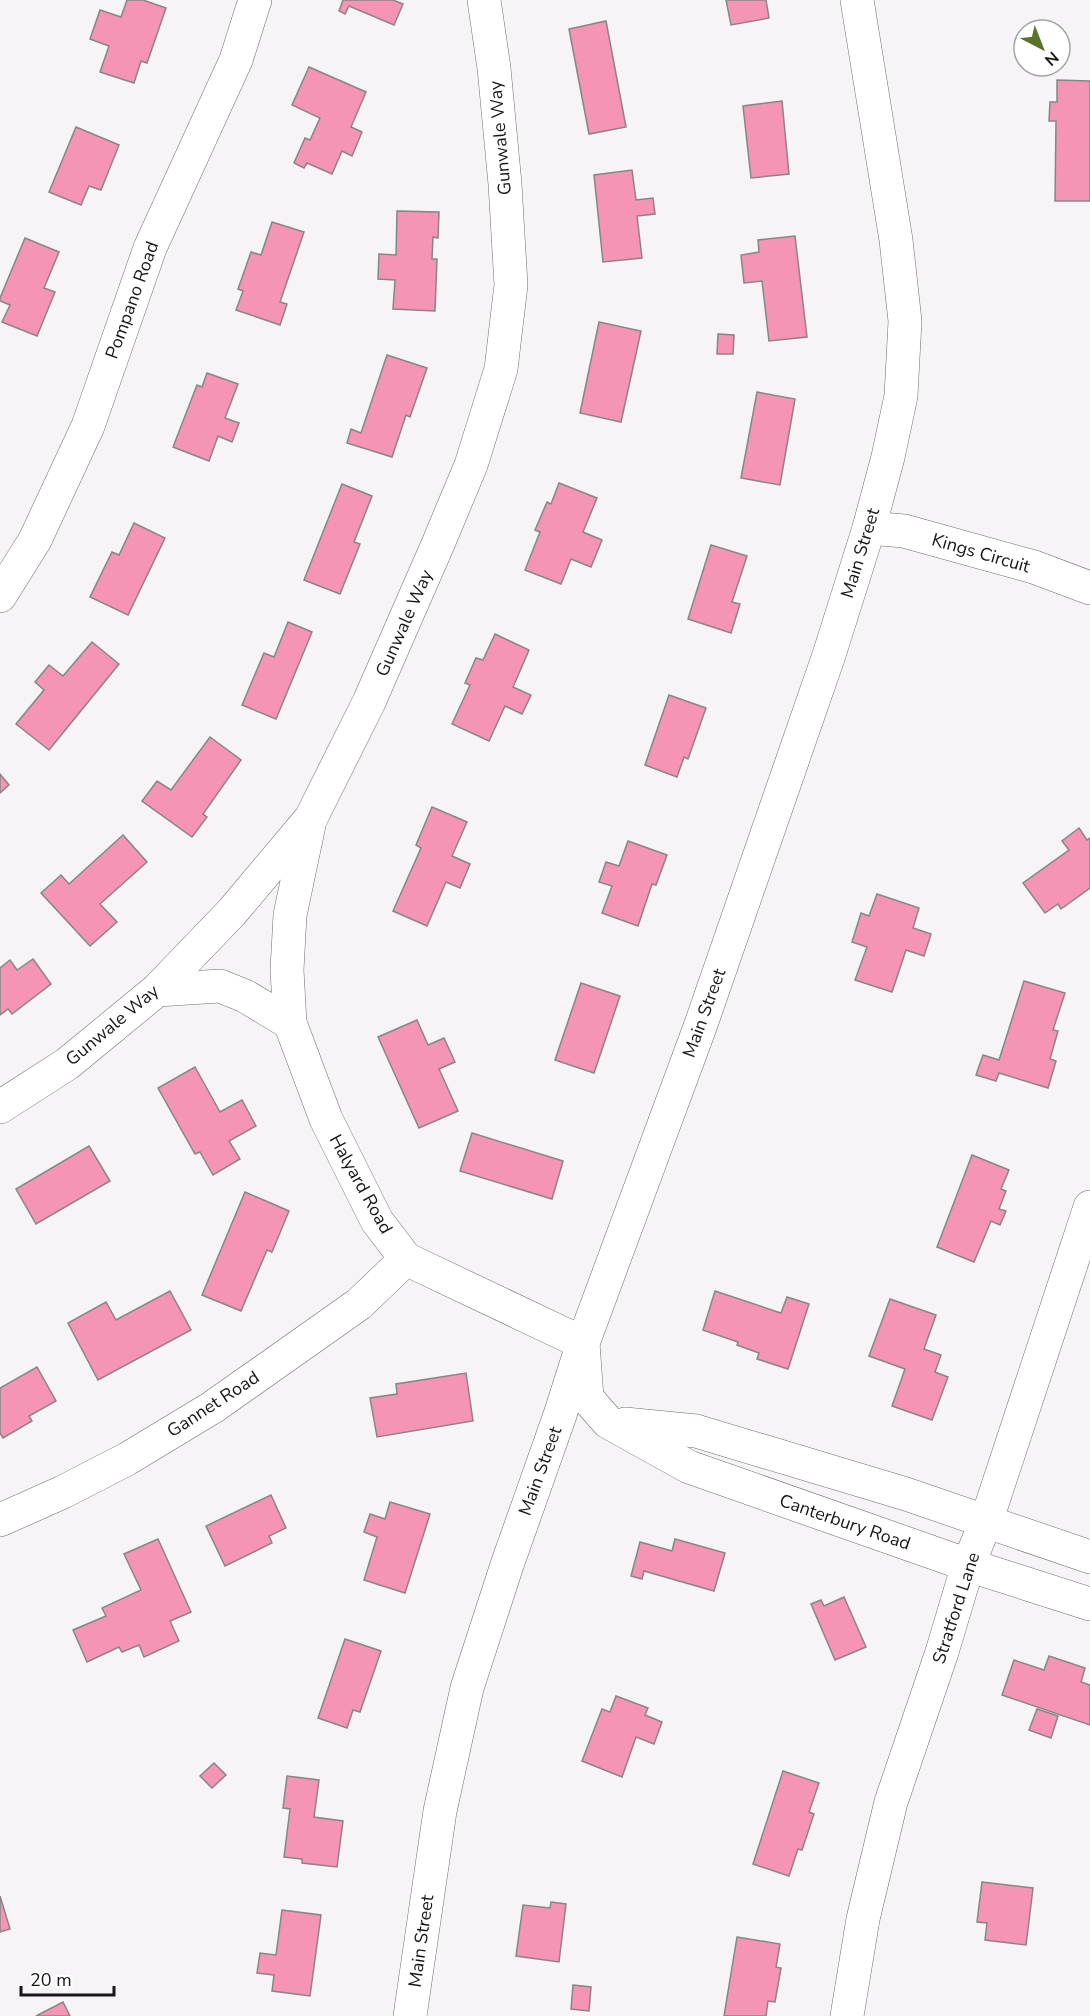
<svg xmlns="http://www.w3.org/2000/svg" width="1090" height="2016" font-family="'Nunito Sans',sans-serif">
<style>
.building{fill:#f694b5;stroke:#898586;stroke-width:1.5}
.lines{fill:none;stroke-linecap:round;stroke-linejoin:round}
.minor-casing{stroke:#6f6c6e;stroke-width:34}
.major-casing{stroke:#6f6c6e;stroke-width:34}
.minor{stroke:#fff;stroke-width:33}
.major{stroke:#fff;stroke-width:33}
.labels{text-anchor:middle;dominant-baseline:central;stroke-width:4.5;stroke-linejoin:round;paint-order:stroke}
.street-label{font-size:18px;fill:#181718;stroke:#fff}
</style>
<rect width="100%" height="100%" fill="#f7f4f7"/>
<g class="building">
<path d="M127,0H143L166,8L147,63L141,61L134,83L100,72L109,46L90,39L100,10L121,17Z"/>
<path d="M343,0H393L403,4L394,25L349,6L345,14L339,11Z"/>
<path d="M726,0H766L769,18L731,25Z"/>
<path d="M606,21L626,127L589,134L569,29Z"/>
<path d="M309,67L366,92L351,127L362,132L352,156L342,151L332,174L307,163L304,168L294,163L305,138L310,140L320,118L292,105Z"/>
<path d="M1057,80L1090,81V201H1055L1056,121H1049L1050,102H1057Z"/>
<path d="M782,101L789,174L751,178L743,106Z"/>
<path d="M76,127L119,145L101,190L89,186L81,205L49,192Z"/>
<path d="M632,170L636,200L653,198L655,214L637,216L642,258L603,262L594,175Z"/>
<path d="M397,211L439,212L438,238L433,237L432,259H437L435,311L393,309L395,280L378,279L379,254L396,255Z"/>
<path d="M272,222L304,232L280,302L287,304L280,325L236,310L243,291L238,289L251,252L261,255Z"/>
<path d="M795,236L807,337L769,341L762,281L744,283L741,255L759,252L758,240Z"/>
<path d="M25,238L59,252L44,288L55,292L37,336L2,322L10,305L0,301V298Z"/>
<path d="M599,322L641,331L621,422L580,413Z"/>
<path d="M718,334L734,335L733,354H717Z"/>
<path d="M387,355L427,368L410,417L406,415L392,457L347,443L351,429L361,433Z"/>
<path d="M207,373L238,384L225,418L239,423L232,442L218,436L209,461L173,447L197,385L202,387Z"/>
<path d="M757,392L795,399L780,485L741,478Z"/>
<path d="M559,483L597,498L583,532L602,540L591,567L571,559L561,584L525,570L540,532L535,530L547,502L551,504Z"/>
<path d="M342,484L372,496L354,542L360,544L340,594L304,580Z"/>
<path d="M134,523L165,538L128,615L90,597L112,552L119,555Z"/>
<path d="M711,545L747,556L732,602L740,604L731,633L688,619Z"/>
<path d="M288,622L312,632L276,719L242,705L264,653L274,657Z"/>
<path d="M495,634L529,650L513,687L531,695L522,714L505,706L489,741L452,724L470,685L465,683L476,658L483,660Z"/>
<path d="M92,642L119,664L49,750L16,724L44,690L35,682L49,665L63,676Z"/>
<path d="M669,695L706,708L688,759L684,757L677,777L645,765Z"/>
<path d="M210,737L241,760L203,814L207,817L192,837L142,801L157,781L171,790Z"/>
<path d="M0,774L9,785L0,793Z"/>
<path d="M432,807L467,822L452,856L470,864L460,888L446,882L427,926L393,911L421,848L416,845Z"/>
<path d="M1079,828L1087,840L1090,838V888L1061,909L1058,904L1045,913L1023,883L1069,850L1062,841Z"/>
<path d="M123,835L147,862L100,904L117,922L90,946L41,893L61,875L69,884Z"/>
<path d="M628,841L667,855L656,885L652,884L638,926L602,913L612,886L599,882L606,862L619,866Z"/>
<path d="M877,894L919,908L913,928L931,934L924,956L906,950L892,992L855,980L867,947L852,942L861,913L869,916Z"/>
<path d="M33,959L51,984L12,1014L8,1009L0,1015V968L10,960L17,970Z"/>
<path d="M1024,981L1065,993L1053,1030L1058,1031L1050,1059L1056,1061L1048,1088L999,1073L996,1081L976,1075L983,1055L999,1060Z"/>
<path d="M581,983L620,996L594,1073L555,1060Z"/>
<path d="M417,1020L428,1045L444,1038L455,1062L439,1069L458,1111L419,1128L378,1037Z"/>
<path d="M195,1067L220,1112L242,1100L256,1126L229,1141L240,1159L213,1175L200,1152L195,1154L158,1088Z"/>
<path d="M472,1133L563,1161L552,1199L460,1171Z"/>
<path d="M89,1146L110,1181L36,1224L16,1189Z"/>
<path d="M972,1155L1009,1170L1001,1189L1006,1191L999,1209L1006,1211L1000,1225L991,1221L974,1262L937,1247Z"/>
<path d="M245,1192L289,1211L272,1252L267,1250L241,1311L202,1295Z"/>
<path d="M170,1291L191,1330L98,1380L68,1323L106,1302L116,1320Z"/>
<path d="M715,1291L781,1313L787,1297L809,1304L788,1369L757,1359L759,1353L737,1345L738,1342L703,1330Z"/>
<path d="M890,1299L936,1315L924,1349L941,1355L935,1372L948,1377L932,1420L892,1406L905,1369L869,1356Z"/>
<path d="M37,1367L56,1401L29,1416L32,1421L3,1438L0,1433V1388Z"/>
<path d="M466,1373L473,1421L377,1437L370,1398L397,1394L396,1384Z"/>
<path d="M271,1495L286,1528L269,1536L272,1543L225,1566L206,1526Z"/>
<path d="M390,1502L430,1514L405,1593L364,1580L377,1537L364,1532L370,1514L385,1519Z"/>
<path d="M158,1539L191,1612L170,1621L179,1641L144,1657L139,1645L122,1652L119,1647L87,1662L73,1630L106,1616L102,1608L141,1590L124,1554Z"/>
<path d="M675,1539L725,1553L714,1591L644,1571L642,1579L631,1576L640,1542L672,1551Z"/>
<path d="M844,1597L866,1647L835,1660L811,1604L821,1600L824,1606Z"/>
<path d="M345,1639L381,1651L360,1712L353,1710L347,1728L318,1718Z"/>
<path d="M1049,1656L1085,1668L1081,1682L1090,1685V1725L1002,1695L1014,1660L1044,1670Z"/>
<path d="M616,1696L648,1708L645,1715L662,1722L654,1744L636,1737L622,1777L582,1761L602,1709L610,1712Z"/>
<path d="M1037,1709L1058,1716L1051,1738L1029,1730Z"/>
<path d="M214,1763L226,1775L212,1788L200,1776Z"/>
<path d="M783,1771L819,1783L809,1812L814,1814L802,1850L798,1849L789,1876L753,1864Z"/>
<path d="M287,1776L319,1780L314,1817L343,1821L337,1867L302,1863V1859L284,1857L290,1809L283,1808Z"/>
<path d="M982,1882L1033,1888L1026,1945L985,1940L987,1923L977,1922Z"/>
<path d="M0,1896L10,1929L0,1932Z"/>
<path d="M551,1902L566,1904L559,1962L516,1956L523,1905L550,1908Z"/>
<path d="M282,1910L321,1915L310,1996L272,1991L274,1975L257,1973L260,1953L276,1955Z"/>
<path d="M737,1937L780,1944L776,1967L781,1968L775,2002L768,2001L766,2016H724Z"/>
<path d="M573,1985L591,1987L589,2011L571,2009Z"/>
<path d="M63,2002L70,2016H36Z"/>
</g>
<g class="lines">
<defs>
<g id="minor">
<path d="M869,528L904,531L1034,567L1090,588"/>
<path d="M0,596L35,540L88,426L150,248L236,60L255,0"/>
<path d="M157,990L220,986L245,996L290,1023L326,1119L377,1221L406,1259L583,1343L587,1398L608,1422L689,1467L968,1565L1090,1604"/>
<path d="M290,1023L287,970L290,915L309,825"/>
<path d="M0,1107L67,1064L157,990L232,912L311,818L369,702L438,544L471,465L501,369L511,285L505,184L494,68L484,0"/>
<path d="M625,1424L696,1431L906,1494L1090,1557"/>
<path d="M0,1520L63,1492L127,1459L213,1407L359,1304L406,1259"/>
<path d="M847,2016L863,1919L891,1802L942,1652L968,1565L986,1522L1090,1207"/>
</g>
<path id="major" d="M410,2016L440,1811L467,1688L507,1565L560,1415L583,1343L700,1027L829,655L869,528L888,457L901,396L905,321L896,240L857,0"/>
</defs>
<use href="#minor" class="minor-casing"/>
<use href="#major" class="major-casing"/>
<use href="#minor" class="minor"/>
<use href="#major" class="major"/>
</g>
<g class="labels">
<g class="street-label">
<text transform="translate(500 138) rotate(-95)">Gunwale Way</text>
<text transform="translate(132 300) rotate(-70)">Pompano Road</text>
<text transform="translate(860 553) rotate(-73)">Main Street</text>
<text transform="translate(981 553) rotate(16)">Kings Circuit</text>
<text transform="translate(404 623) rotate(-66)">Gunwale Way</text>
<text transform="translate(704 1013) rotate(-70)">Main Street</text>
<text transform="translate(112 1025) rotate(-40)">Gunwale Way</text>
<text transform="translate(361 1184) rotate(61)">Halyard Road</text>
<text transform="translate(213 1404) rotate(-33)">Gannet Road</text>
<text transform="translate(540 1471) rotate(-70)">Main Street</text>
<text transform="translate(845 1522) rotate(19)">Canterbury Road</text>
<text transform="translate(956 1608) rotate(-72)">Stratford Lane</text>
<text transform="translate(421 1941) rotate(-82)">Main Street</text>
</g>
</g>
<g transform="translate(1042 48) rotate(138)"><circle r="28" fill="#ffffff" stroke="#a3a2a3" stroke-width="1.5"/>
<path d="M0-4.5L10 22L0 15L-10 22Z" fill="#577429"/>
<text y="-9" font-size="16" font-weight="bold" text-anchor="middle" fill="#181718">N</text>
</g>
<path d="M21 1986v9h93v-9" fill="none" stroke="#181718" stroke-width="3"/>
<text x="30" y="1986" font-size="18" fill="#181718" stroke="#ffffff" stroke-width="4.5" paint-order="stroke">20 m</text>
</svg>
